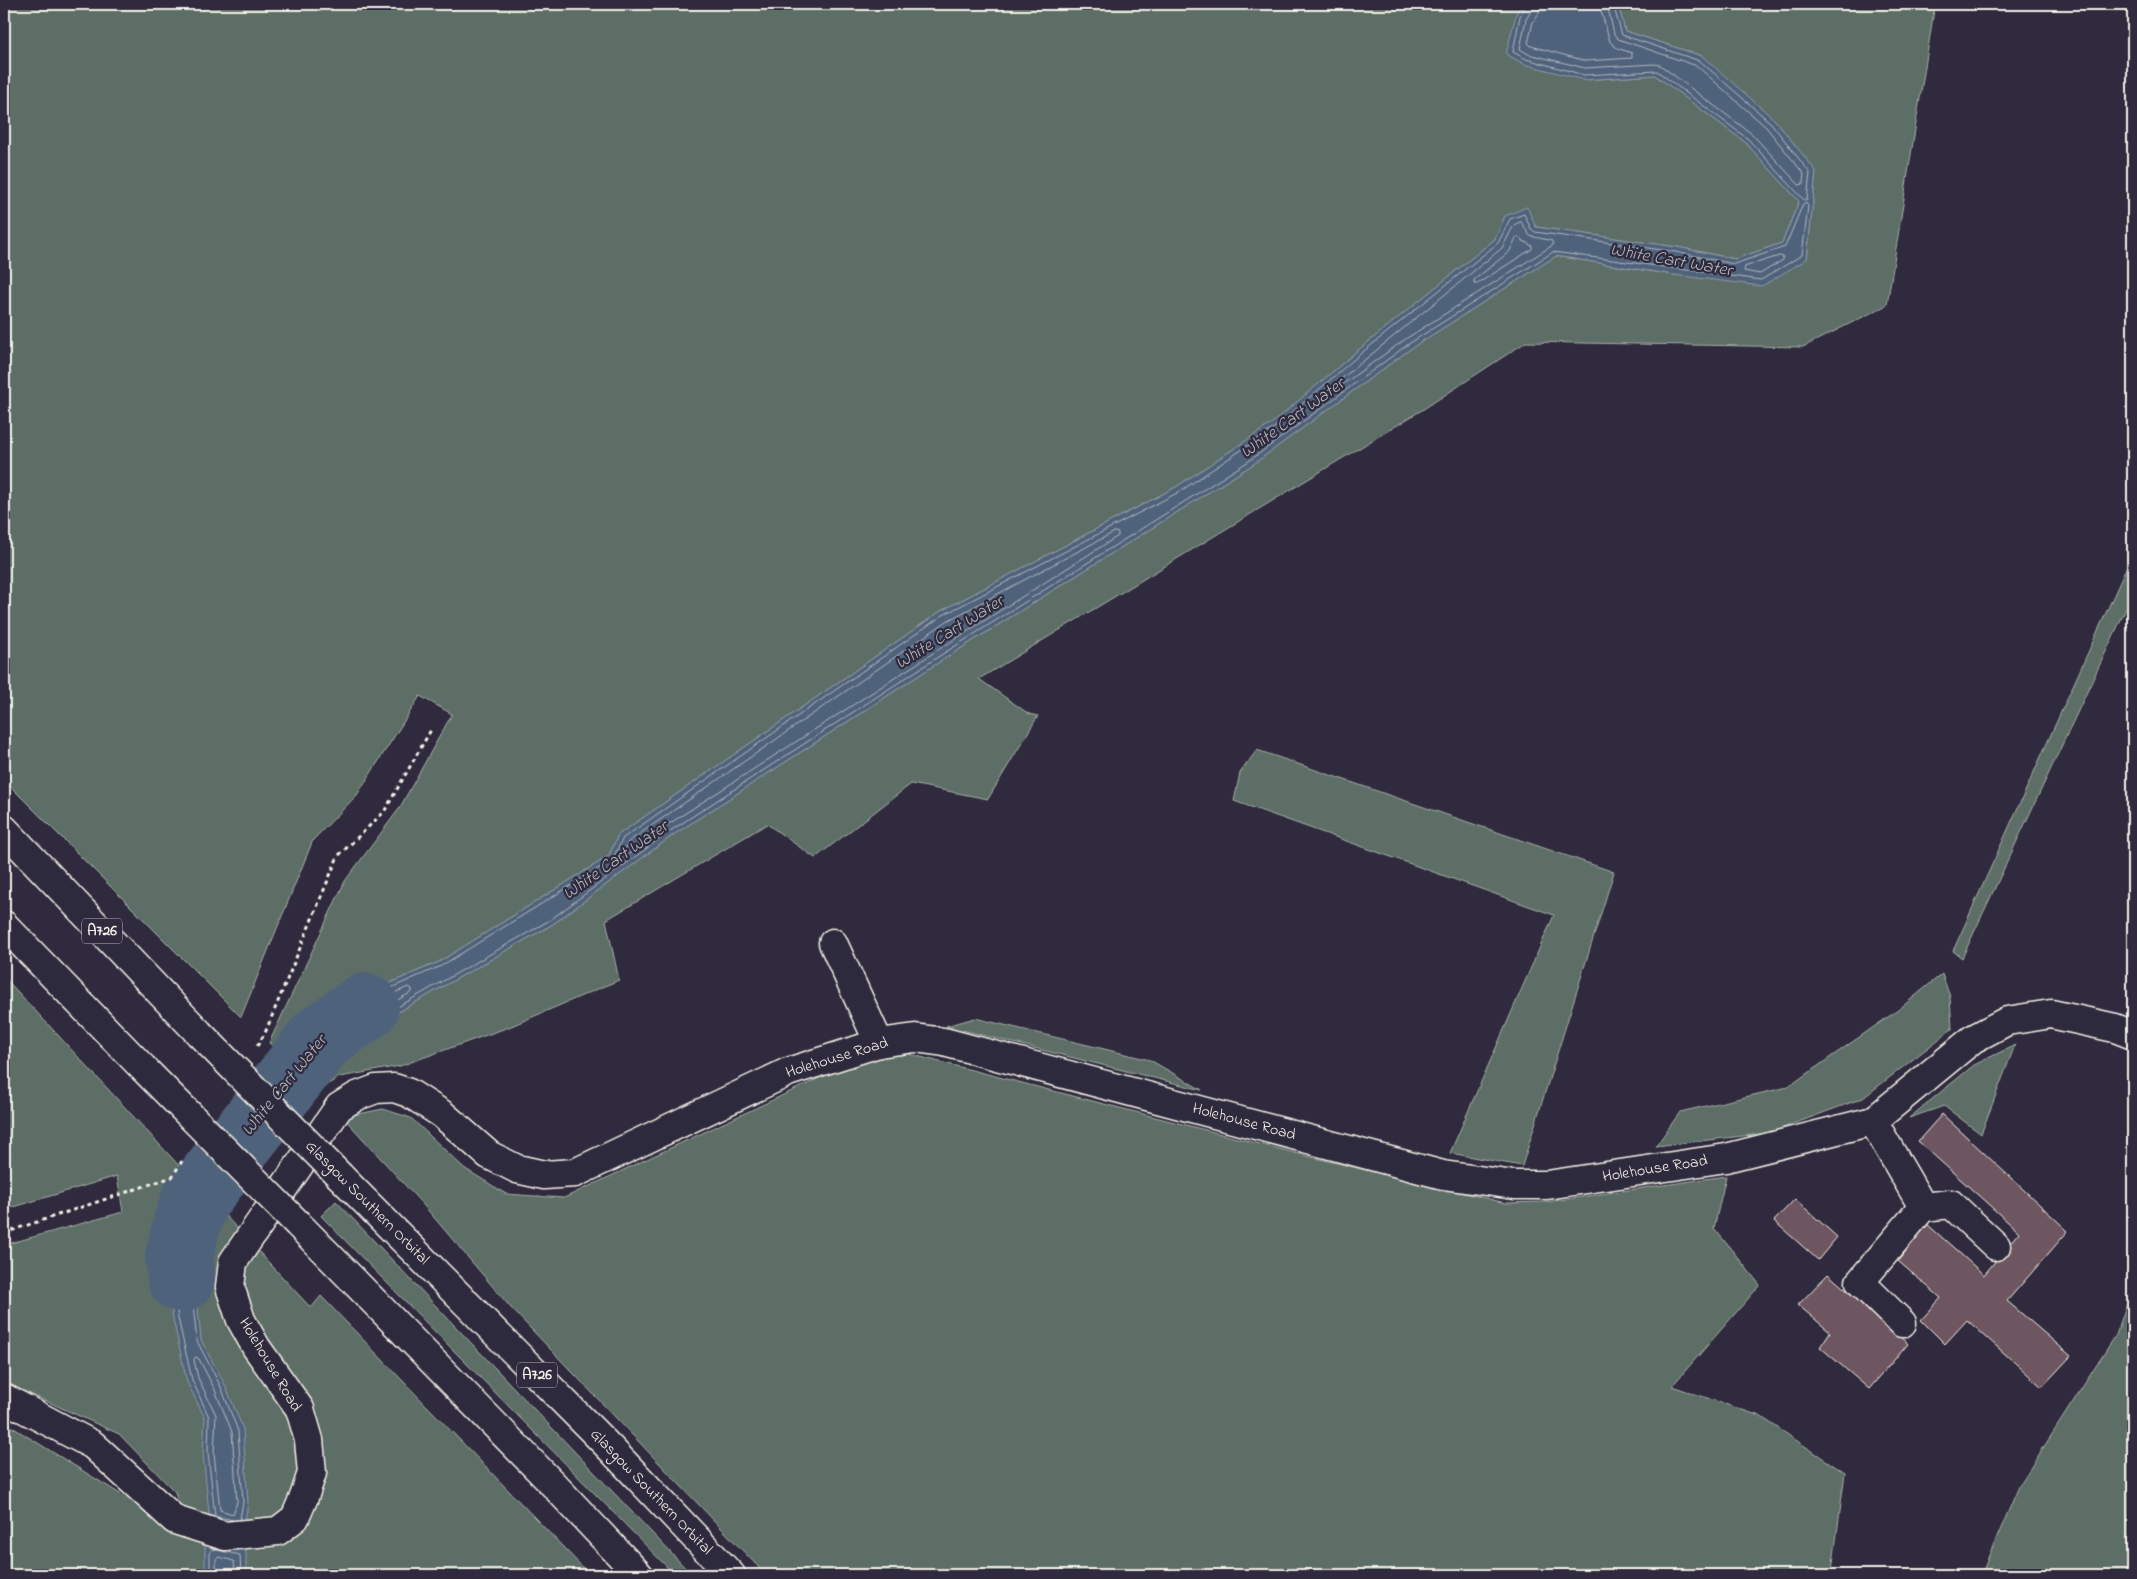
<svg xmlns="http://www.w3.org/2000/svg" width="2137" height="1579" font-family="'Indie Flower',sans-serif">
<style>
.green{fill:#5c6e66;stroke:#a8b0a7}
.water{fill:#50627b;stroke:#929ba7}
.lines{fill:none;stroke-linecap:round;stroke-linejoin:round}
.shore{stroke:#b2b8bc;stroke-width:1}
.river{stroke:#50627b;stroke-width:68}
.building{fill:#6e5660;stroke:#f4f1e8}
.minor-casing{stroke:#f4f1e8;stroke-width:31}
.highway-casing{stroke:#f4f1e8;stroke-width:31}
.path{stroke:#f4f1e8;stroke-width:3;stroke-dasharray:4 4;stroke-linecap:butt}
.minor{stroke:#2f2a3d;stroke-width:28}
.highway{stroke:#2f2a3d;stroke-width:28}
.highway-bridge-casing{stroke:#f4f1e8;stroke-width:31;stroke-linecap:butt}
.highway-bridge{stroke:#2f2a3d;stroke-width:28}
.labels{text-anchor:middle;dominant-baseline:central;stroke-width:4.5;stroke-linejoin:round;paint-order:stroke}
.shield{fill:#2f2a3d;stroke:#b9b5b5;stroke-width:1}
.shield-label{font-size:15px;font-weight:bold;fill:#f4f1e8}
.street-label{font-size:16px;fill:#f4f1e8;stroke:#2f2a3d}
.water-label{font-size:18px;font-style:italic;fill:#b2b8bc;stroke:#2f2a3d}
</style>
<rect width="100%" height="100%" fill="#2f2a3d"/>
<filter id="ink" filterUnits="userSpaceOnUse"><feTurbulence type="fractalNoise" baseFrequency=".02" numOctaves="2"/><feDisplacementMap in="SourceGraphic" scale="10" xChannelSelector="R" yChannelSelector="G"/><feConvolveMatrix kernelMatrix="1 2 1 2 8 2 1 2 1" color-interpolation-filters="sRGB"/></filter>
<g filter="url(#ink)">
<g class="green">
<path d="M4,4H1523L1516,14L1584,80L1655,75L1745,142L1799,201L1782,243L1735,259L1677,247L1536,227L1505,216L1495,239L1356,352L1271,424L1176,487L941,611L618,835L609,856L439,962L311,1017L287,1059L269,1043L345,881L399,809L452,714L420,696L357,795L313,840L241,1017L4,780Z"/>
<path d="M1618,4H1935L1887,305L1803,347L1526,342L1422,410L979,679L1029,714L1038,716L988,799L911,784L815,858L767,824L606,920L619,980L509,1027L400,1066L340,1077L318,1090L304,1077L328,1052L553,924L673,835L944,659L1252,465L1413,347L1556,256L1674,275L1807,259L1816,171L1702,56L1625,31Z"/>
<path d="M2133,553V594L1962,958L1953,951Z"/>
<path d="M1257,750L1614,872L1522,1166L1450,1153L1554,915L1234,801L1240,773Z"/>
<path d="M1942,974L1950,997L1952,1029L1863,1098L1769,1133L1656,1146L1680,1112L1788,1087L1898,1010Z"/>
<path d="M4,977L311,1308L321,1296L590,1575H4V1422L188,1536L175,1492L119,1434L4,1382V1245L123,1212L117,1176L4,1210Z"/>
<path d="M975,1018L1150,1060L1202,1090L946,1026Z"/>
<path d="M2015,1045L1981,1134L1944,1106L1909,1118L1974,1065Z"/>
<path d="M909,1054L1307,1156L1506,1203L1546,1202L1726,1176L1714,1228L1760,1285L1672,1386L1760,1416L1845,1473L1832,1571L1843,1575H766L511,1308L425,1207L343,1117L383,1109L411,1118L464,1168L506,1194L564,1198L860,1059Z"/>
<path d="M336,1201L692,1575H675L321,1216Z"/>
<path d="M2133,1286V1575H1981L2020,1484L2116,1335Z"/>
</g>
<g class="water">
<path d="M1523,4H1618L1625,31L1702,56L1774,119L1816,171L1807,259L1762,286L1674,275L1556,256L1413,347L1252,465L944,659L673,835L553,924L328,1052L304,1077L287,1059L311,1017L439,962L609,856L618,835L941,611L1176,487L1271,424L1356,352L1495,239L1505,216L1527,207L1536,227L1677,247L1735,259L1782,243L1799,201L1745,142L1655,75L1584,80L1524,64L1506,54L1516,14Z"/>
<path d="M195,1183L215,1204L204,1221L196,1285L201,1340L225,1385L243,1429L248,1503L244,1527L210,1522L203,1453L205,1418L187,1382L173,1319L164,1257L172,1214Z"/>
<path d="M205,1543L246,1551V1575H205Z"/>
</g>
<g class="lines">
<g class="shore">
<path d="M1526,4L1520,16L1513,52L1526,59L1584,75L1657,71L1748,139L1804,200H1807L1810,173L1771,123L1700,61L1622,35L1613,4"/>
<path d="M1533,4L1532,10L1526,19L1520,49L1528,54L1585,68L1654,64L1660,65L1752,134L1799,185L1803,184L1804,174L1766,127L1697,66L1618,39L1614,34L1607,4"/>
<path d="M1540,4L1539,13L1533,22L1528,43L1531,46L1586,61L1632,58V53L1617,48L1610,42L1599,4"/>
<path d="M1806,203L1808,206L1802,255L1761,280L1553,252L1410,343L1249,461L941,655L670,831L550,920L326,1048L305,1068H303L294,1059L315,1021L441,966L612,860L623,838L943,615L1179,492L1274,428L1359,355L1498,243L1510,219L1524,214L1531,229L1535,232L1676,252L1734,264L1785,247L1803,204Z"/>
<path d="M1521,222L1530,236L1552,241L1553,245L1407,338L1339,387H1335V384L1502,248L1514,225Z"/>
<path d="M1517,237L1532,246V249L1477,284H1474V280L1509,252Z"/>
<path d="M1780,256L1783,257V260L1760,274L1744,271L1745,267Z"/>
<path d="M1115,532L1118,533V536L938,650L667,825L626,856L623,855L628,842L947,621Z"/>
<path d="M409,987L412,989V992L322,1042L306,1059L302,1058L320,1026Z"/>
<path d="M195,1202H198L200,1206L193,1219L184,1285L182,1287L179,1285L175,1257L183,1219Z"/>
<path d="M196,1357L199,1359L215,1390L232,1432L237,1502L233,1514L220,1510L214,1453L216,1415L198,1378L194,1360Z"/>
<path d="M233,1520L215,1516L208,1453L209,1417L192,1380L178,1318L169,1257L177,1216L196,1192L208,1205L199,1221L191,1286L197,1341L221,1387L238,1431L243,1502L240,1519"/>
<path d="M210,1575V1552L212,1549L240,1555L241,1575"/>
<path d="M216,1575V1559L219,1557L234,1561L235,1575"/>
</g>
<path class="river" d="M181,1278L179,1258L187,1223L195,1200L322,1037L365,1007"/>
</g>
<g class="building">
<path d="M1942,1114L2068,1231L2007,1301L2071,1356L2042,1387L1967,1320L1945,1344L1921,1320L1941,1298L1898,1261L1927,1224L1984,1275L2019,1232L1918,1141Z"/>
<path d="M1795,1199L1837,1237L1818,1260L1774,1221Z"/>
<path d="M1828,1274L1908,1344L1869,1389L1820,1347L1830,1332L1798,1305Z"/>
</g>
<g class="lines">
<defs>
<g id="minor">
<path d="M833,943L879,1043"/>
<path d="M1873,1121L1923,1207L1860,1282L1902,1323"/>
<path d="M1923,1207L1951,1204L1996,1246"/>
<path d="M4,1398L93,1445L175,1520L225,1536L278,1531L295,1518L304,1497L312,1473L309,1440L300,1409L256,1347L241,1320L230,1287L233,1262L339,1107L357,1096L376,1089L394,1088L409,1093L442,1114L489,1155L517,1169L544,1175L575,1173L788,1072L879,1043L915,1038L944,1042L1443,1175L1514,1185H1547L1726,1158L1873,1121L1973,1039L2007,1021L2051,1014L2115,1028L2133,1035"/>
</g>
<g id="highway">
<path d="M4,829L199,1033"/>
<path d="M4,925L143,1068"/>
<path d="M340,1176L610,1448L731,1575"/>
<path d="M298,1224L552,1483L639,1575"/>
</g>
</defs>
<use href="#minor" class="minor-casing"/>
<use href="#highway" class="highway-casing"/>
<g class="path">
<path d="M257,1046L265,1033L338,856L384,812L432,728"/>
<path d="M4,1233L172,1177L184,1158"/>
</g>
<use href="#minor" class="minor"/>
<use href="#highway" class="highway"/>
<defs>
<g id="highway-bridge">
<path d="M199,1033L340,1176"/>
<path d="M143,1068L298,1224"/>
</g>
</defs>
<use href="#highway-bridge" class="highway-bridge-casing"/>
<use href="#highway-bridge" class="highway-bridge"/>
</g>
</g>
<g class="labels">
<g class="shield">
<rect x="82" y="918.5" width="40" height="25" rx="4"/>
<rect x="517" y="1362.5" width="40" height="25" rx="4"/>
</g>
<g class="shield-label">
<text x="102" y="931">A726</text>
<text x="537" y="1375">A726</text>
</g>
<g class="street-label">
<text transform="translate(837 1058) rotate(-17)">Holehouse Road</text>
<text transform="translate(1244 1122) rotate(15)">Holehouse Road</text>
<text transform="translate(1655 1169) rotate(-9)">Holehouse Road</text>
<text transform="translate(367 1203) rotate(45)">Glasgow Southern Orbital</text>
<text transform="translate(270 1365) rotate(59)">Holehouse Road</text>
<text transform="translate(651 1492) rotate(46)">Glasgow Southern Orbital</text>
</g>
<g class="water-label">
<text transform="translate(1671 261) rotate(10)">White Cart Water</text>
<text transform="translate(1293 419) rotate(-36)">White Cart Water</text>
<text transform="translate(950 633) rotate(-32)">White Cart Water</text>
<text transform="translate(616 861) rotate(-35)">White Cart Water</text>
<text transform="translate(285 1086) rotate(-51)">White Cart Water</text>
</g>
</g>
<rect width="2137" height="1579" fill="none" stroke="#2f2a3d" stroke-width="20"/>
<rect x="10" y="10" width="2117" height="1559" fill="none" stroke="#f4f1e8" stroke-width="2" filter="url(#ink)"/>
</svg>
